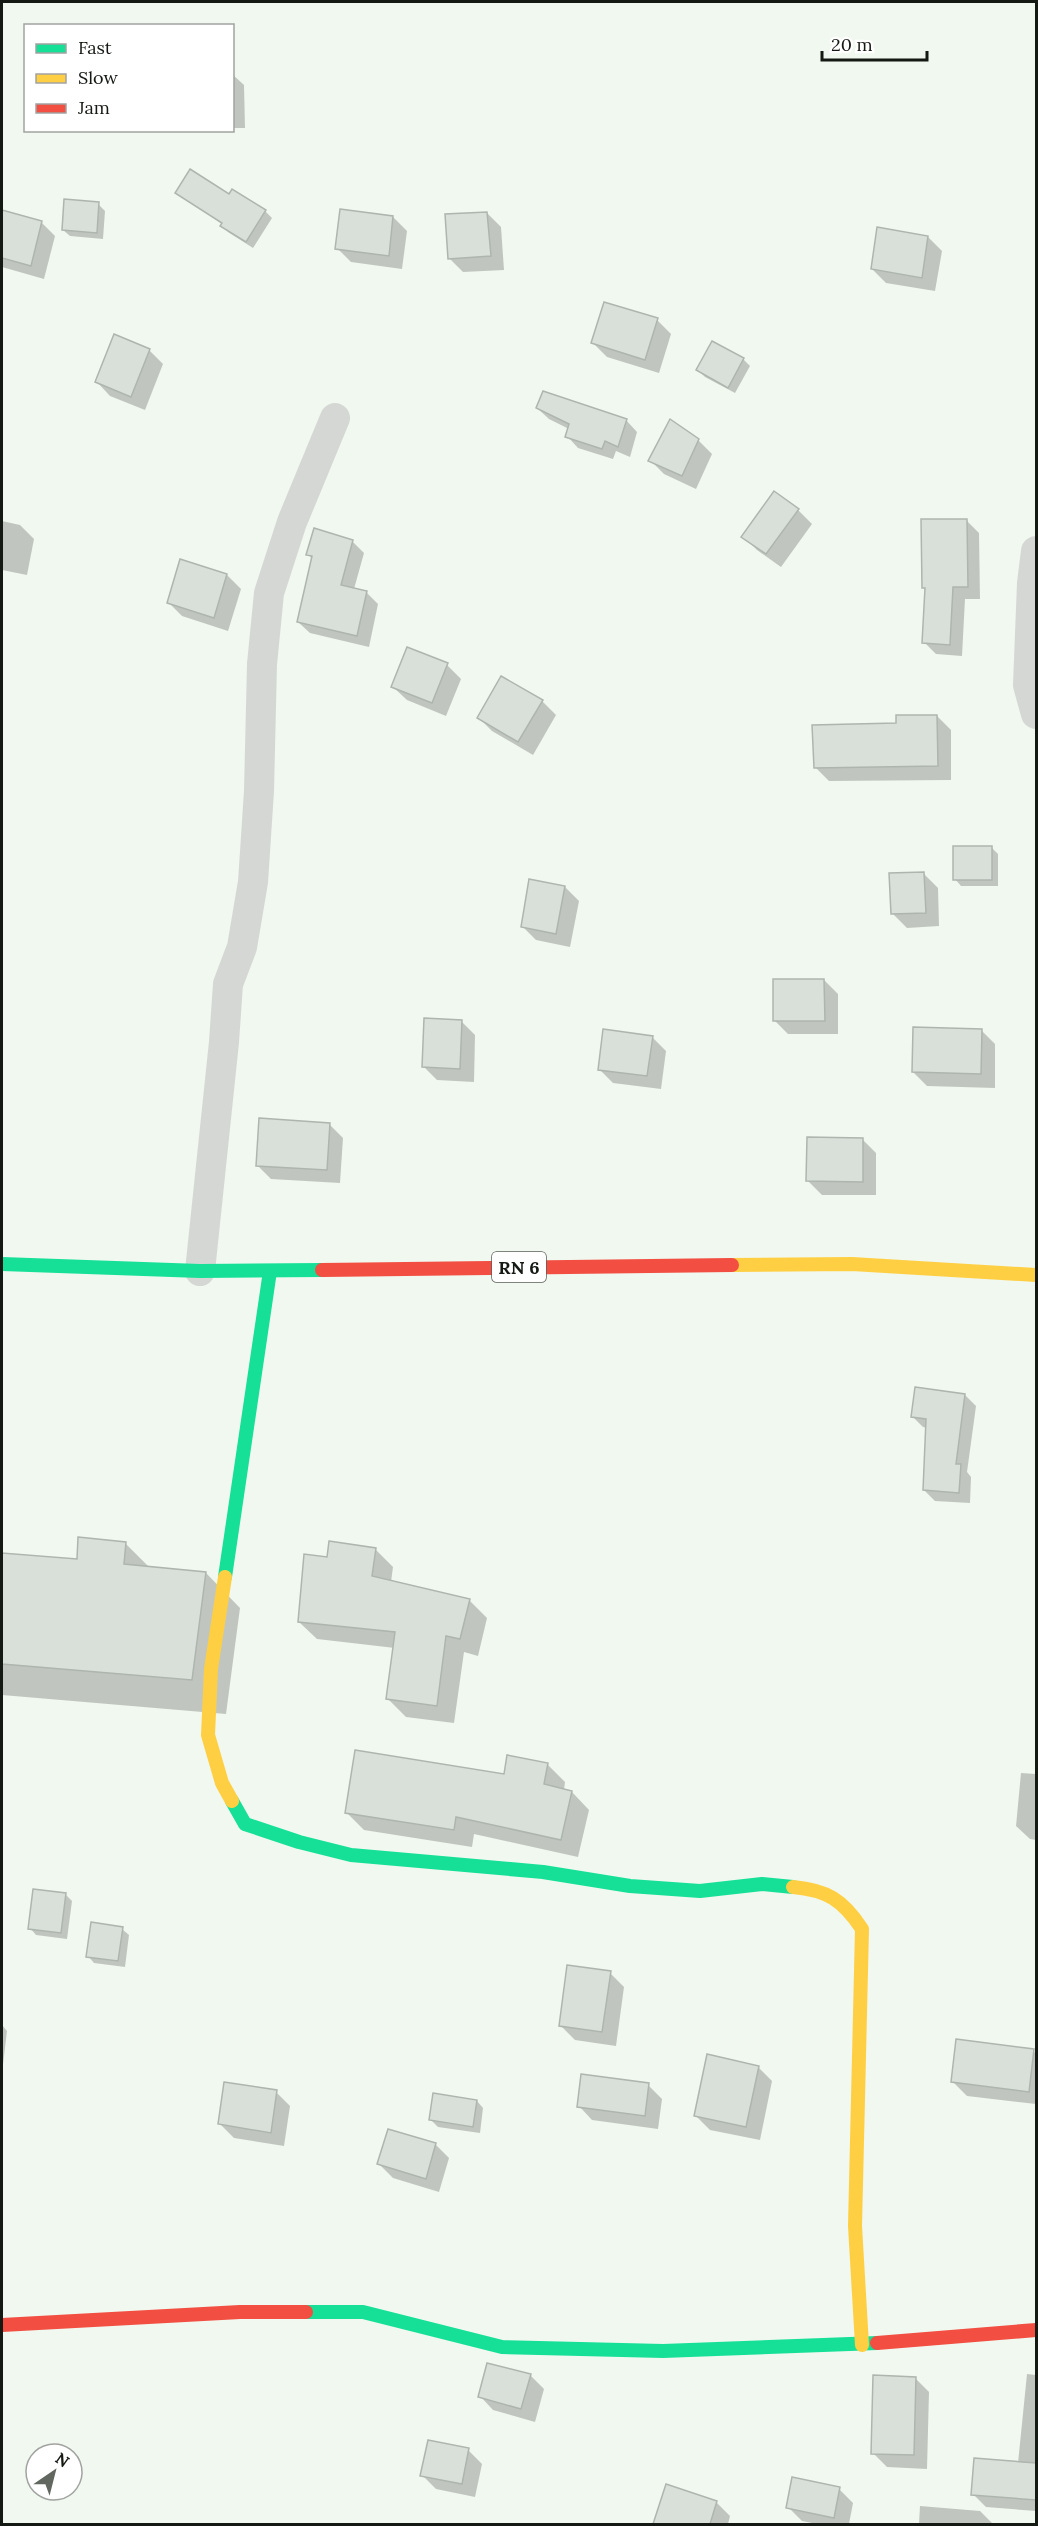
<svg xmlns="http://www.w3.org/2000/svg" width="1038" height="2526" font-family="Lora,serif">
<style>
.shadow{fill:#0003}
.building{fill:#d9e0da;stroke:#aeb5af;stroke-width:1.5}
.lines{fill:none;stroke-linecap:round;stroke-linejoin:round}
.street{stroke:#d5d7d5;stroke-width:30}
.fast{stroke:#16e098;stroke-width:14}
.slow{stroke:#ffcf43;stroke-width:14}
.jam{stroke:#f24e42;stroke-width:14}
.labels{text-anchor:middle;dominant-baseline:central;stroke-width:4.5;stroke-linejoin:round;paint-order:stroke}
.shield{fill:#fff;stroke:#5b5e5a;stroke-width:1.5}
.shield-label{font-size:18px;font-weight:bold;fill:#151913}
</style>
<rect width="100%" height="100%" fill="#f1f8ef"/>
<g class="shadow">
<path d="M232,74L244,85L245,128H232Z"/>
<path d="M177,192L230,196L265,211L272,218L253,248L228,232L222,224Z"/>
<path d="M98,204L105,211L103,239L70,236L63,230Z"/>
<path d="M2,211L41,222L55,236L44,279L2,267Z"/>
<path d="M487,213L501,227L504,270L463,272L449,258Z"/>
<path d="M393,217L407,231L402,269L351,262L337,248Z"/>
<path d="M928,237L942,251L935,291L886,283L872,269Z"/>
<path d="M657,320L671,334L659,373L607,357L593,343Z"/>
<path d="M149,350L163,364L145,410L110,396L97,382Z"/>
<path d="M743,359L750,366L735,393L705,377L698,370Z"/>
<path d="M537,408L626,420L637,432L630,457L616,451L613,459L578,448L567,436L569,429L549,419Z"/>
<path d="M698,440L712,454L696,489L664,474L650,460Z"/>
<path d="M798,510L812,524L781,567L757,550L743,536Z"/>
<path d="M2,521L20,525L34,539L27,575L2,570Z"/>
<path d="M967,521L979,533L980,599H965L962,656L936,654L924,642L927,590L924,587Z"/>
<path d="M352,541L364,553L354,589L366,592L378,604L369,647L310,633L298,622L312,559L308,554Z"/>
<path d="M227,575L241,589L228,631L182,616L168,602Z"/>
<path d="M447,665L461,679L446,716L407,700L393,687Z"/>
<path d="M542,701L556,715L533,755L492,731L478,717Z"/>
<path d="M937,716L951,730V780L829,781L815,767L898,724Z"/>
<path d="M991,847L998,854V886H961L955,879Z"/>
<path d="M924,874L938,888L939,926L907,928L893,914Z"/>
<path d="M530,881L565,887L579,901L570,947L536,940L522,926Z"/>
<path d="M824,980L838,994V1034H788L774,1020Z"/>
<path d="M461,1021L475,1035L474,1082L437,1080L423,1066Z"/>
<path d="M981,1030L995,1044V1088L927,1086L913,1072Z"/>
<path d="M652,1037L666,1051L661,1089L613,1083L599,1069Z"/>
<path d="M329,1124L343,1138L340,1183L271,1179L257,1165Z"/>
<path d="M862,1139L876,1153V1195H822L808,1181Z"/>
<path d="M965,1395L976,1406L967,1472L971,1477L970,1503L935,1501L924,1490L927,1428L923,1427L912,1416Z"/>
<path d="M125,1543L150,1568L206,1573L240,1608L226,1714L2,1695V1554L78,1561Z"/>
<path d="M375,1549L393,1567L391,1582L469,1600L487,1618L478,1656L464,1652L454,1723L406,1717L388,1699L395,1648L317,1639L299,1622L328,1559Z"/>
<path d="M547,1764L565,1782L564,1790L572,1792L589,1810L578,1857L474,1834L472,1847L364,1830L346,1812Z"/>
<path d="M1021,1773L1036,1774V1840L1030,1839L1016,1826Z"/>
<path d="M65,1894L72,1901L67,1939L36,1935L30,1928Z"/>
<path d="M122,1929L129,1935L125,1967L94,1963L88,1956Z"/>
<path d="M610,1973L624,1987L616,2046L575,2040L561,2026Z"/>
<path d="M2,2025L7,2031L2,2073Z"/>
<path d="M1033,2051L1036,2054V2104L967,2096L953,2082Z"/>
<path d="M758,2067L772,2081L760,2140L710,2130L696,2116Z"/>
<path d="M648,2085L662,2099L658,2129L592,2120L579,2106Z"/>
<path d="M276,2092L290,2106L284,2146L234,2138L220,2124Z"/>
<path d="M477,2101L483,2108L480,2133L438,2127L431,2120Z"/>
<path d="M435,2144L449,2158L439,2192L393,2178L379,2164Z"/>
<path d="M1027,2374L1036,2375V2524V2511L986,2507L973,2494L1018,2463Z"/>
<path d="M530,2375L544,2389L535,2422L493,2410L480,2396Z"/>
<path d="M915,2378L929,2392L927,2469L887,2467L873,2453Z"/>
<path d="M468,2450L482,2464L475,2497L436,2489L422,2475Z"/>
<path d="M667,2486L716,2502L730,2516L728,2524H654Z"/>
<path d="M839,2489L853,2503L849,2524H817L802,2521L788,2507Z"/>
<path d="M920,2506L980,2511L993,2524H919Z"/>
</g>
<g class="building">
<path d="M190,169L229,194L232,189L266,210L246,242L220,226L222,223L175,193Z"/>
<path d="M64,199L99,202L97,233L62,230Z"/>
<path d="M340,209L393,216L389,256L335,249Z"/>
<path d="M2,210L42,221L31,266L2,258Z"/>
<path d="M487,212L491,256L448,259L445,214Z"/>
<path d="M877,227L928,236L922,278L871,269Z"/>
<path d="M604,302L658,318L645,360L591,343Z"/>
<path d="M114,334L150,349L131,397L95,382Z"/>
<path d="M712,341L744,358L728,388L696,370Z"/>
<path d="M543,391L627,419L618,447L605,441L602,449L565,437L569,424L536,408Z"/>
<path d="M670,419L699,439L682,476L648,461Z"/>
<path d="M774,491L799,509L766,554L741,537Z"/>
<path d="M921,519H967L968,587H953L950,645L922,643L925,588H922Z"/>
<path d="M314,528L353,540L341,585L367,591L357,636L297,622L312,556L306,555Z"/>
<path d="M180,559L227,574L214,618L167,603Z"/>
<path d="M407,647L448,663L432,703L391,687Z"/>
<path d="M501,676L543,700L518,742L477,718Z"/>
<path d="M896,715H937L938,766L814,768L812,725L896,723Z"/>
<rect x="953" y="846" width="39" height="34"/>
<path d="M924,872L926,913L891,914L889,873Z"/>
<path d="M529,879L565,886L556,934L521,927Z"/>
<path d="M773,979H824L825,1021H773Z"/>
<path d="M424,1018L462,1020L460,1069L422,1067Z"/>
<path d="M913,1027L982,1029L981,1074L912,1072Z"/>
<path d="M603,1029L653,1036L647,1076L598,1070Z"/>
<path d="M259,1118L330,1123L327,1170L256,1166Z"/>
<path d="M807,1137L863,1138V1182L806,1181Z"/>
<path d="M915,1387L965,1394L956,1464H961L959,1493L923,1490L926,1419L911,1417Z"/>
<path d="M78,1537L126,1542L124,1564L206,1572L192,1680L2,1664V1553L77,1559Z"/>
<path d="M329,1541L376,1548L372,1576L470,1599L460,1639L446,1636L437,1706L386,1699L395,1632L298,1622L304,1554L327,1557Z"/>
<path d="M355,1750L504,1774L507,1755L548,1763L544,1784L572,1791L561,1840L456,1817L454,1830L345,1813Z"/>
<path d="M33,1889L66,1893L61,1933L28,1929Z"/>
<path d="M91,1922L123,1927L118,1961L86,1957Z"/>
<path d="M567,1965L611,1971L602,2032L559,2026Z"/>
<path d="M956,2039L1034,2049L1029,2092L951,2082Z"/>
<path d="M707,2054L759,2066L746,2127L694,2116Z"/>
<path d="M581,2074L649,2083L645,2116L577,2107Z"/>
<path d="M224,2082L277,2090L271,2133L218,2124Z"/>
<path d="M433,2093L477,2100L473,2127L429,2120Z"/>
<path d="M388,2129L436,2143L426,2179L377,2164Z"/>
<path d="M487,2363L531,2374L521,2409L478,2397Z"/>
<path d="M873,2375L916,2377L914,2455L871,2454Z"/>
<path d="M428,2440L469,2448L462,2484L420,2476Z"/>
<path d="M974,2458L1036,2463V2500L971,2495Z"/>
<path d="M792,2477L840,2487L834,2518L786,2508Z"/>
<path d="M666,2484L717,2501L710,2524H653Z"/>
</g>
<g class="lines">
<g class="street">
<path d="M1036,551L1032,583L1028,685L1036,714"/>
<path d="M200,1271L224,1042L228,984L242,947L253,882L259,791L262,664L269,593L292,522L335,418"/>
</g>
<g class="fast">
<path d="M2,1264L200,1271L322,1270"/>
<path d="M225,1577L270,1271"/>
<path d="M232,1801L245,1824L299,1842L351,1855L543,1872L630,1886L700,1891L762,1884L793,1887"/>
<path d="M306,2312H363L502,2347L663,2351L877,2343"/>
</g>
<g class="slow">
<path d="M732,1265L852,1264L1036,1275"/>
<path d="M225,1577L211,1669L208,1735L222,1783L232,1801"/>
<path d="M793,1887C827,1890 843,1900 862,1929L855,2226L862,2345"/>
</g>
<g class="jam">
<path d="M322,1270L732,1265"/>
<path d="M2,2325L240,2312H306"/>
<path d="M877,2343L1036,2330"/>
</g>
</g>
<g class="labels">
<rect class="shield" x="492" y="1252" width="54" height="30" rx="4.5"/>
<g class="shield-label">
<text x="519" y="1267">RN 6</text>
</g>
</g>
<rect width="1038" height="2526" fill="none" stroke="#151913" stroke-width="6"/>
<rect x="24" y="24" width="210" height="108" fill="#ffffff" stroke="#a1a3a1" stroke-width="1.5"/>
<rect x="36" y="44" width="30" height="9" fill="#16e098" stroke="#a1a3a1" stroke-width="1.5"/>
<text x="78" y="54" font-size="18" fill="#151913">Fast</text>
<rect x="36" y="74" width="30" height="9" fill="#ffcf43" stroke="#a1a3a1" stroke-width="1.5"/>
<text x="78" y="84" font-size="18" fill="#151913">Slow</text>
<rect x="36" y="104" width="30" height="9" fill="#f24e42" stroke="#a1a3a1" stroke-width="1.5"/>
<text x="78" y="114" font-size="18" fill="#151913">Jam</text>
<g transform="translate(54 2472) rotate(35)"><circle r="28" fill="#ffffff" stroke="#a1a3a1" stroke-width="1.5"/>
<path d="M0-4.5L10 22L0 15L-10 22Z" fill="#626760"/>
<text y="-9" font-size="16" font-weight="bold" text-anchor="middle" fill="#151913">N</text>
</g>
<path d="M822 51v9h105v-9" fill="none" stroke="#151913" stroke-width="3"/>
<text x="831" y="51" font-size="18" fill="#151913" stroke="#ffffff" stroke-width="4.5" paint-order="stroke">20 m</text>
</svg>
